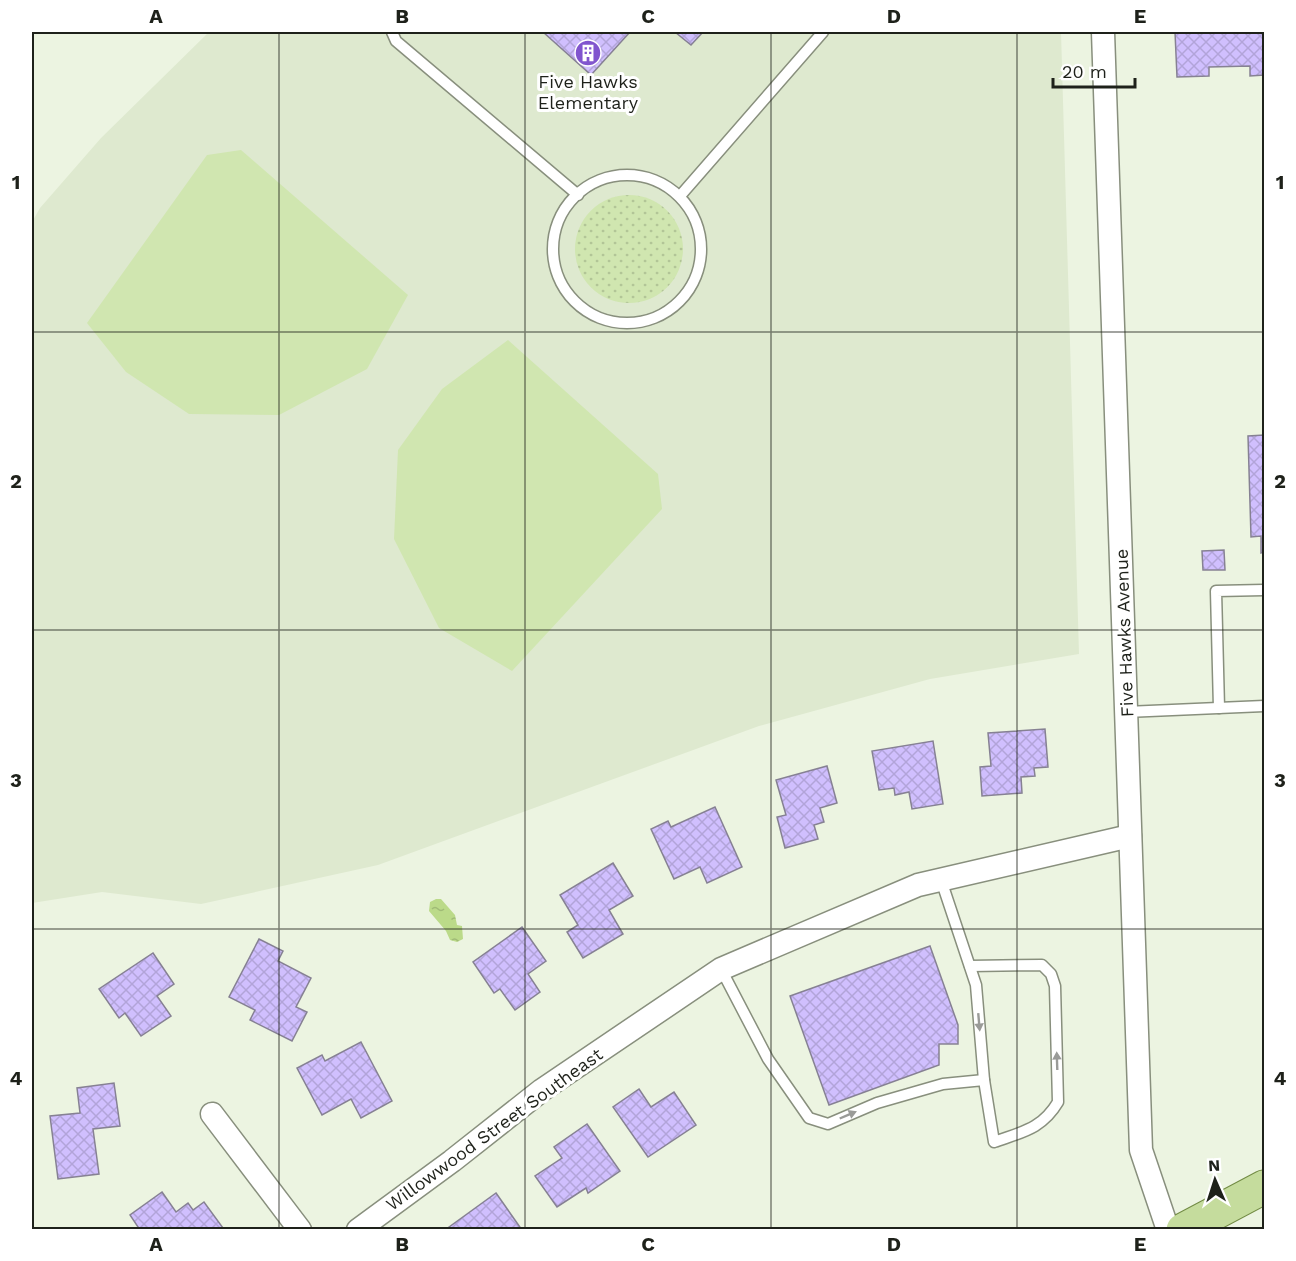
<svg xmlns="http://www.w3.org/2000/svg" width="1296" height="1261" font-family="'Work Sans',sans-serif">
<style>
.built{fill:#dee9cf}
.grass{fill:url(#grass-dots)}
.pitch{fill:#d0e6b0}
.water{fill:url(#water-ripples)}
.building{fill:url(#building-cross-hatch);stroke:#868193;stroke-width:1.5}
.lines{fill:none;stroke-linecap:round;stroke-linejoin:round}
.service-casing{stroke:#888f7d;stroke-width:13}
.minor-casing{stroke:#888f7d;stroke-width:25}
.primary-casing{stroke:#728b44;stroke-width:35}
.service{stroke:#fff;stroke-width:10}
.minor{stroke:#fff;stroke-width:22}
.primary{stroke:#c5dc9d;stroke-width:33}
.oneway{fill:#9a9b98}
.grid{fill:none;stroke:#1e211a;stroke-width:1.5;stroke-opacity:0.55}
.labels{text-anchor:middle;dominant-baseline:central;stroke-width:6;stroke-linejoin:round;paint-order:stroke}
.poi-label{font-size:18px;fill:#1e211a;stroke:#fff}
.street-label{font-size:18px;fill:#1e211a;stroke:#fff}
.neatline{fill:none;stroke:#1e211a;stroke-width:2}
.grid-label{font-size:20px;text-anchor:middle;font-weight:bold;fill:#1e211a}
</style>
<defs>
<pattern id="grass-dots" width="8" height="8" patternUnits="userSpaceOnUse" patternTransform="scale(1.5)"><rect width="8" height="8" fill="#d0e6b0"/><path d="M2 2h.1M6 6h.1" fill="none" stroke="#b2c597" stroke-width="1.8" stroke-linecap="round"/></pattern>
<pattern id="water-ripples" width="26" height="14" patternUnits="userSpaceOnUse" patternTransform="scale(1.5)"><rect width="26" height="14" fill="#bbda89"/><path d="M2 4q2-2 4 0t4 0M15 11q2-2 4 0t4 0" fill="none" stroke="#a0bb76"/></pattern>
<pattern id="building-cross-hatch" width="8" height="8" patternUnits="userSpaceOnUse" patternTransform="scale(1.5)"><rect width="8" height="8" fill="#d0bffe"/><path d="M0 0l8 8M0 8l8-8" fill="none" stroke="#b2a4d9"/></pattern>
</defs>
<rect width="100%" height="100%" fill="#ecf4e1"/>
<path class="built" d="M209,32H1061L1079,654L930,679L759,726L378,865L201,904L102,892L32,903V222L40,208L101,138Z"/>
<circle class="grass" cx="629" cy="249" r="54"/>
<g class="pitch">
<path d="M241,150L408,295L367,369L279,415L189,414L126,372L87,323L207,155Z"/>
<path d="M508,340L658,474L662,509L512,671L439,628L394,539L398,450L442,389Z"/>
</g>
<path class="water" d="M436,899H441L455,915L457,925L462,926L463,939L457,942L450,940L446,931L429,911L430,902Z"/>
<g class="building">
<path d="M543,32H630L591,75Z"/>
<path d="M675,32H703L691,45Z"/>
<path d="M1175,32H1264V75L1250,76V66L1209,67V76L1177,77Z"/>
<path d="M1264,435V552L1261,553V536L1251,537L1248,436Z"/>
<path d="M1224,550L1225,570H1203L1202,551Z"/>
<path d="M1045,729L1048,767L1034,768L1035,776L1021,777L1022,793L982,796L980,767L991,766L988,733Z"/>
<path d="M933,741L943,804L912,809L909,792L895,795L894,788L879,790L872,751Z"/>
<path d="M827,766L837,803L820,808L824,822L814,825L818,839L785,848L777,817L786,815L776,780Z"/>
<path d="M715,807L742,867L707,883L700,867L674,879L651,829L668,821L671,827Z"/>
<path d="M613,863L633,896L609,910L623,934L583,958L567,932L578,925L560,895Z"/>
<path d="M522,927L546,961L528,974L540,992L515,1010L500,989L494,993L473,962Z"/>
<path d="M259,939L283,951L278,961L311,978L296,1007L307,1012L292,1041L250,1020L255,1010L229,997Z"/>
<path d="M930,946L958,1025V1044H939V1065L829,1105L790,996Z"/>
<path d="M153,953L174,984L157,996L171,1016L141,1036L125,1013L119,1018L99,989Z"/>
<path d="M361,1042L392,1101L361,1118L351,1099L322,1115L297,1068L322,1055L325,1061Z"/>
<path d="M114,1083L120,1126L93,1129L99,1174L58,1179L50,1116L80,1113L77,1088Z"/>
<path d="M639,1089L651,1107L674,1092L696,1125L648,1157L613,1107Z"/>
<path d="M587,1124L620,1171L588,1193L586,1188L557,1207L535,1176L562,1158L554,1147Z"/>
<path d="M162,1192L176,1212L188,1203L193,1210L204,1202L223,1228L140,1230L130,1215Z"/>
<path d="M496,1193L522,1230H445Z"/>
</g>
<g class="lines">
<defs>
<g id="service">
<path d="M392,32L396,41L578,195"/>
<circle cx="627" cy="249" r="74"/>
<path d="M680,196L823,32"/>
<path d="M1219,708L1216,591L1264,590"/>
<path d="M1126,712L1264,706"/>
<path d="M941,880L976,985L984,1080"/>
<path d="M721,969L768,1059L809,1118L828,1124L877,1103L943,1084L984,1080L994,1142C1022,1132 1042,1129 1058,1102L1055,986L1051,974L1042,965L970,966"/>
</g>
<g id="minor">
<path d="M1103,32L1141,1150L1168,1230"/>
<path d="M212,1114L300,1230"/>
<path d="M358,1230L452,1161L542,1090L721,969L918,885L1130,836"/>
</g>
<path id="primary" d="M1183,1230L1264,1187"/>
</defs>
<use href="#service" class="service-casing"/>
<use href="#minor" class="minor-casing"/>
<use href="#primary" class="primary-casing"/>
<use href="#service" class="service"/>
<use href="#minor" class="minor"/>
<use href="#primary" class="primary"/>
</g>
<defs><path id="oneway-solid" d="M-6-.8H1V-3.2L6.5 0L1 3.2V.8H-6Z" transform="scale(1.5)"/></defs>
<g class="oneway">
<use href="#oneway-solid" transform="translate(979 1022) rotate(85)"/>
<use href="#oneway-solid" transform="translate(1057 1061) rotate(-92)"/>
<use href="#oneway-solid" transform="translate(848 1115) rotate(-23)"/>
</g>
<path class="grid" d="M279,32V1230M525,32V1230M771,32V1230M1017,32V1230M32,332H1264M32,630H1264M32,929H1264"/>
<defs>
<symbol id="building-disc" viewBox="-11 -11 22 22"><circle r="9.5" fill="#8155ce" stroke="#fff"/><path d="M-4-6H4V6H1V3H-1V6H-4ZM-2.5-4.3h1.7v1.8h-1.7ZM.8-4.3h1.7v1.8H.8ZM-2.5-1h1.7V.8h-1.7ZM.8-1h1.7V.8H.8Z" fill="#fff"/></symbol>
</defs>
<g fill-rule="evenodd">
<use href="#building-disc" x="573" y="38" width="30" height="30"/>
</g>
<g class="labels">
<g class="poi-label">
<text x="588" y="81">Five Hawks<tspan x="588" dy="21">Elementary</tspan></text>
</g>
<g class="street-label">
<text transform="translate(1124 633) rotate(-92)">Five Hawks Avenue</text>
<text transform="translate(494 1129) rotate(-36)">Willowwood Street Southeast</text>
</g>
</g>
<rect width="1296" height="1261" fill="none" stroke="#ffffff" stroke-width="66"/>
<g transform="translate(1215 1180) rotate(357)" stroke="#ffffff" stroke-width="4.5" paint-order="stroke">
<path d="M0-4.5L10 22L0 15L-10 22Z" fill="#1e211a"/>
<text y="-9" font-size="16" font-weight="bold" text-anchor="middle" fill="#1e211a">N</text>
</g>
<path d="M1053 78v9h82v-9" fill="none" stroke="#1e211a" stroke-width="3"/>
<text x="1062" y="78" font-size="18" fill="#1e211a" stroke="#ffffff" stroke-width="4.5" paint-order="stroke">20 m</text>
<rect x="33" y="33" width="1230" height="1195" class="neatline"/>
<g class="grid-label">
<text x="156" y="23">A</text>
<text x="402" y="23">B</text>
<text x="648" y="23">C</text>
<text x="894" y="23">D</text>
<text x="1140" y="23">E</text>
<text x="16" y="189">1</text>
<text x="1280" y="189">1</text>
<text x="16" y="488">2</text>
<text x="1280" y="488">2</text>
<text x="16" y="787">3</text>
<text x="1280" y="787">3</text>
<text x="16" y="1085">4</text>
<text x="1280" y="1085">4</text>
<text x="156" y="1251">A</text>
<text x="402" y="1251">B</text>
<text x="648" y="1251">C</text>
<text x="894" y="1251">D</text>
<text x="1140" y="1251">E</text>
</g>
</svg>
